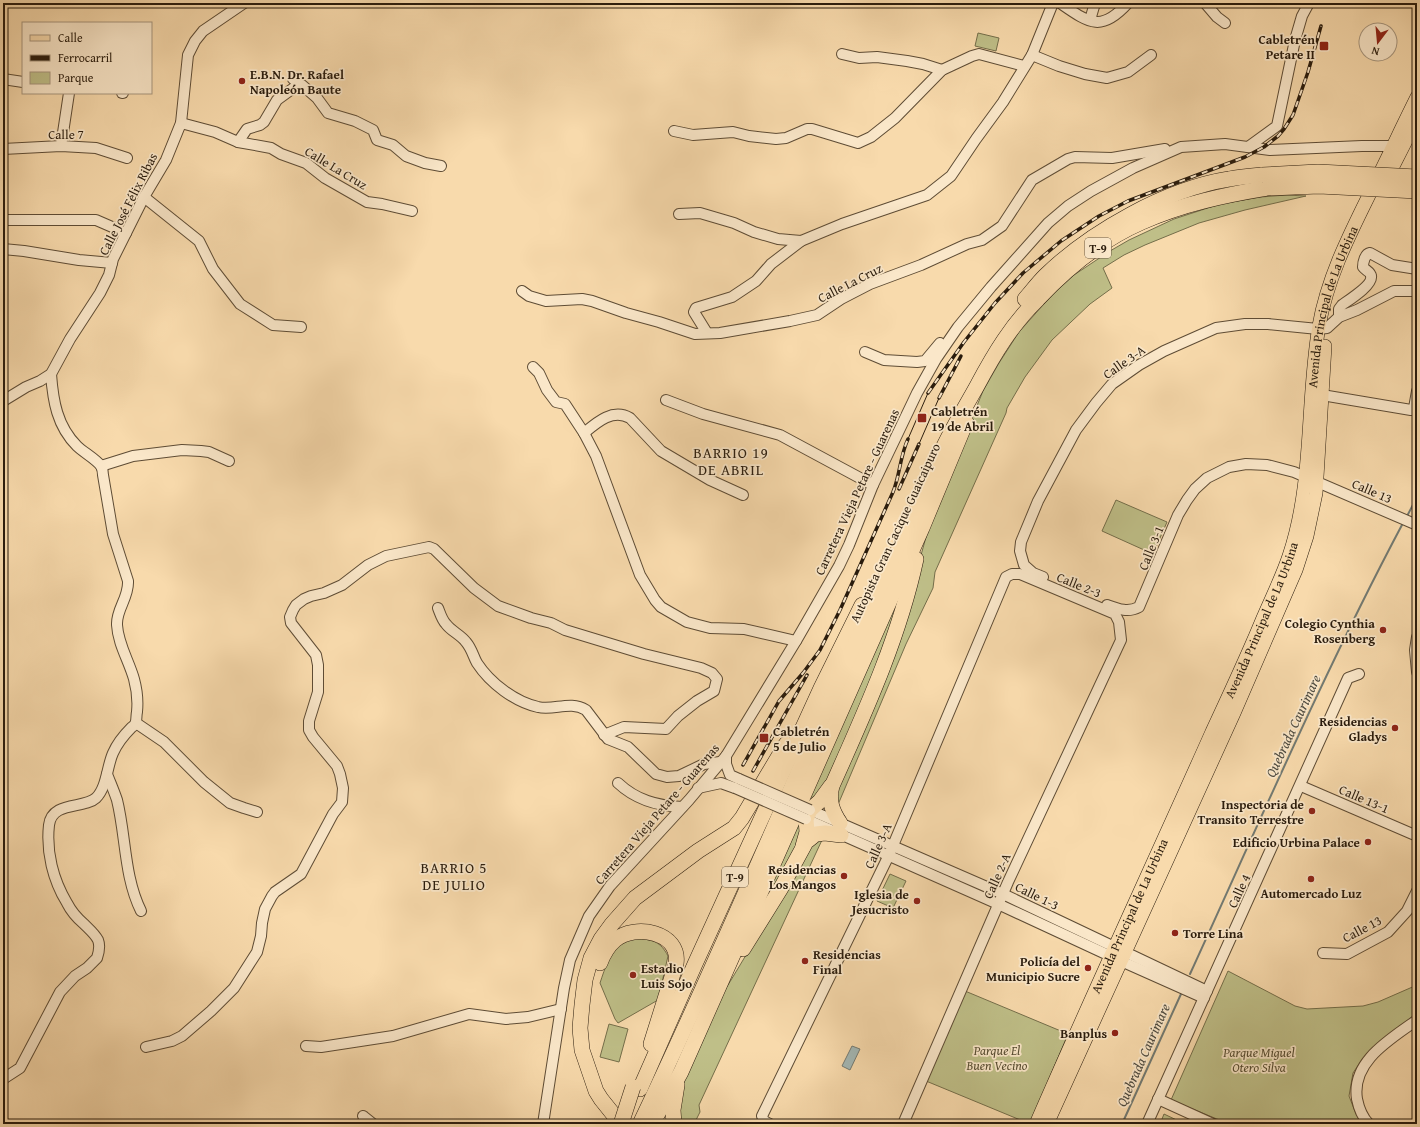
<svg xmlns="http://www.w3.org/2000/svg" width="1420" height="1127" font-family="'Gentium Book Plus',serif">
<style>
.green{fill:#bfbf88;stroke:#746e4a}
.water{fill:#a3b8b6;stroke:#737a72}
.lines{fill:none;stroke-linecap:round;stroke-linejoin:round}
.stream{stroke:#737a72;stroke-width:2}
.minor-casing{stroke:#5e4c35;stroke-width:12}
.major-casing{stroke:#2a1c0d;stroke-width:14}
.highway-casing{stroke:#2a1c0d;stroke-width:16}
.minor{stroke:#fae7c9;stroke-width:10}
.major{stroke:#f8daac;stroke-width:13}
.highway{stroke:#f8daac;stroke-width:15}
.tram{stroke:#2a1c0d;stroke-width:1}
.rail-casing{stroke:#2a1c0d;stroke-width:3.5}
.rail{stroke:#fae7c9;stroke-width:2;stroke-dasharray:6;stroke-linecap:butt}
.minor-bridge-casing{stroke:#5e4c35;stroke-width:12;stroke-linecap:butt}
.highway-bridge-casing{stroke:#2a1c0d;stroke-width:16;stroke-linecap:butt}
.minor-bridge{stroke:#fae7c9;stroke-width:10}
.highway-bridge{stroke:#f8daac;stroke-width:15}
.poi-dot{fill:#8f2418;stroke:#fae7c9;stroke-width:1.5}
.labels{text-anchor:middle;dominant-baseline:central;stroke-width:3.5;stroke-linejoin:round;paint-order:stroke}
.shield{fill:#fae7c9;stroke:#685945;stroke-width:1}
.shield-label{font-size:12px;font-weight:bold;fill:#2a1c0d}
.poi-label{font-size:13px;font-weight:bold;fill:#2a1c0d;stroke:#fae7c9;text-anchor:end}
.street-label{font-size:13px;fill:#2a1c0d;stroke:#fae7c9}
.park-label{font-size:13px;font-style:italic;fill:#574d32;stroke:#fae7c9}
.water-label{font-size:14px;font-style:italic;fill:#4e4b40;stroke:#fae7c9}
.quarter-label{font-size:15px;letter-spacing:1px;fill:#2a1c0d;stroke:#fae7c9}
</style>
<rect width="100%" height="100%" fill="#f8daac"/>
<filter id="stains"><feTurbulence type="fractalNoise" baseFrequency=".005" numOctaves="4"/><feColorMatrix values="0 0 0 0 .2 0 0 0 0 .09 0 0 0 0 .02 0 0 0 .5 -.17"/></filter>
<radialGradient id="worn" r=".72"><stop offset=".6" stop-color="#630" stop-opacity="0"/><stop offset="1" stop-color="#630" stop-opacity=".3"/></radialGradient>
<g class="green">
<path d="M978,33L999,38L996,51L975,46Z"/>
<path d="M1286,195L1306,196L1245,210L1199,223L1145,245L1124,255L1103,268L1112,288L1090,304L1052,340L1025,377L1007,408L1006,413L935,572L933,588L906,644L837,807L846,818C833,813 831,803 834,791L870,711L896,644L930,523L938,501L983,391L999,363L1019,332L1052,295L1074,275L1110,251L1129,240L1174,219L1220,204L1261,197Z"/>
<path d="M1116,500L1167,522L1153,554L1102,531Z"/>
<path d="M905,573L888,642L828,784L811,802L807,801Z"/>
<path d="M794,821L803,825V836L762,908Z"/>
<path d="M813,840H822L699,1105L700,1112L694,1124H677L680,1089L725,990L796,872Z"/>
<path d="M890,874L906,881L893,908L877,901Z"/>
<path d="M639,938C654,941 660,941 668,956L658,1000L618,1023L615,1019L600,983C605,968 610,951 624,942C628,940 634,939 639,938Z"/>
<path d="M1228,971L1295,1006L1307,1009L1363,1006L1378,1002L1417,985V1013L1377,1044L1363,1058L1353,1073L1349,1096L1356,1114L1364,1124H1229L1171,1100Z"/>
<path d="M965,991L1068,1034L1030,1124L926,1081Z"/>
<path d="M609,1024L628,1029L619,1062L600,1057Z"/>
<path d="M1164,1114L1185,1124H1160Z"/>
</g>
<path class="water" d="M852,1046L860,1049L850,1070L842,1066Z"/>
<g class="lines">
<g class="stream">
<path d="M1406,518L1415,501L1417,487"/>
<path d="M1190,974C1259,823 1325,670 1403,523"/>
<path d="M1122,1124L1181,994"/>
</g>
<defs>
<g id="minor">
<path d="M1060,3C1089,23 1101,33 1128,3"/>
<path d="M1205,3L1217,17L1225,23"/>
<path d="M1090,20L1095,3"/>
<path d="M842,54L859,58L877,57L907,61L923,64L942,70"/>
<path d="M1032,55L1059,66L1085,74L1107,78L1128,72L1151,55"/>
<path d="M3,79L23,82"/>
<path d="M293,79L299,84L302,85L317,98L328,113L355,121L373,130L377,140L393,145L406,156L425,163L441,166"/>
<path d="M122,93H123"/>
<path d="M181,123L215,132L238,142L271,148L281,154L306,163L325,178L367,202L382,204L412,211"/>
<path d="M674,131L693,135L733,132L749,136L776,139L786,138L807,129H812L858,143L871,137L895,118L942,70L972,56L979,54L1024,66"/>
<path d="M238,142L247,129L260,125L264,122L277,100L299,84"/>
<path d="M61,146L69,93"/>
<path d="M1248,147L1277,126L1295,40L1302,16L1309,3"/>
<path d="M3,149L61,146L96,148L127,158"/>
<path d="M144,197L199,241L213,269L240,304L273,325L301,327"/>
<path d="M679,214L700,213L734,223L754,232L778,239L801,241L842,224L927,195L951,176L976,139L1003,102L1032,55L1053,3"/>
<path d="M3,220H96L126,233"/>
<path d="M3,249L24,251L79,260L112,263"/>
<path d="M522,291L529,296L546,301L582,299L592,301L626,313L659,322L695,334L720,333L790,321L817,315L841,299L870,284L921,265L967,244L982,240L1002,226L1032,180L1068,159L1075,157L1112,158L1165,149"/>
<path d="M1339,317V309L1342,305C1349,300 1373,285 1371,276C1371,272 1365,270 1363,267C1363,262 1365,254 1370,253L1392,265L1417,269"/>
<path d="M707,333L694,312L696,308L732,297L756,281L771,264L801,241"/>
<path d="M865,352L884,360L917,362L925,361L940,343"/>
<path d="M533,367L539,373L547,390L556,402L565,404L584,433L596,456L640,575L655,600L661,607L687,622L710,628L744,629L796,641"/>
<path d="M1322,395L1411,410L1414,408L1417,391"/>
<path d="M666,400L703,414L780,435L873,485"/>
<path d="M3,401L26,387L40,381L51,374L70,339L100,293L109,275L113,259L144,197L166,160L181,123L188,55L195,41L203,31L244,3"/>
<path d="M584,433C597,422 613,408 630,418L661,451L710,480L743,495"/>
<path d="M101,466L133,456L182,450L201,451L209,452L229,461"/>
<path d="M1043,577L1033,573L1024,565L1020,551L1021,542L1038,501L1076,430L1096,403L1112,384L1139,365L1164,351L1216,328L1245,324H1268L1318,329L1327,328L1339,317L1357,310L1394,291H1417"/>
<path d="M1107,605C1118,609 1128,613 1139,607L1178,515L1187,500L1195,489L1207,478L1229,467L1246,464L1267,465L1294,472L1417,525"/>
<path d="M438,608C440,613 442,620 446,624C451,631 461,635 466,642C472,649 473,656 477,663C490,683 515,702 538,707C554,711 570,700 586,710L608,739L628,747L656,774L667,777L679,776L704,764L720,762"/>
<path d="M1417,637L1415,650L1417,672"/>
<path d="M136,723L164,742L204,782L230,803L244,808L257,812"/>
<path d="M726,756V764L730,775L739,779"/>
<path d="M107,774C110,782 114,791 117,800C126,836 124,877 141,911"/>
<path d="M618,783C636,800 657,806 682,807"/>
<path d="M1301,786L1417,836"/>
<path d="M698,788L721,783L735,788"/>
<path d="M810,810L1003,894L1207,991"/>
<path d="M806,819L998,904L1121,961L1204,998"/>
<path d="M1323,953L1347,954L1388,932L1407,911L1417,891"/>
<path d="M306,1046L321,1047L393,1036L469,1014L506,1019L528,1017L561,1009"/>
<path d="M146,1047L172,1041L182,1036L211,1011L234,988L257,952L261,936L262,923L265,909L272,896L275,892L301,874L333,814L342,802L343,788L340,774L337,766L313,737L309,730V721L318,692V665L316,655L291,623L290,617L293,610L296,605L304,599L311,596L324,593L342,585L368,565L386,556L429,547L434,549L474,588L498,606L531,618L551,623L565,630L644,654L701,668L712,673L717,679L714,691L697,701L678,716L666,729L624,727L604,735"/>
<path d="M3,1079L20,1068L60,992L75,976L87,968L97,958C99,952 100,945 98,940C95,934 89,929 84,924C77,918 71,911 67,903C53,880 46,852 49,825C52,801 84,809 96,798C107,787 107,766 113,753C117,744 124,735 131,728C132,727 134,726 135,724C137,721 136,716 137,712C138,702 137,690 134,679C129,661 118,644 117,625C116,609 129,598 128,581L113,534L103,475C103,472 102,468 101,466C96,459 83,452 77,446C57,426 53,401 51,374"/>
<path d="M1158,1099L1213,1124"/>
<path d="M363,1116L373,1124"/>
<path d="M543,1124L564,988L570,960L589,916L610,886L689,800L726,756L796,641L839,566L849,545L873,485L917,393L936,359L958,327L991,287L1048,223L1068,206L1091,191L1133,168L1181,147L1225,144L1270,150L1362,146H1392"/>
<path d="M770,1124L764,1121L762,1116L889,855L1006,577L1012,574H1020L1115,614L1119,622L1121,640L1008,882L903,1124"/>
<path d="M1147,1124L1348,678L1359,674"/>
<path d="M1369,1124C1362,1117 1359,1109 1357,1099C1351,1061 1391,1039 1417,1020"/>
</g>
<g id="major">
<path d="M1384,184L1417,119"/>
<path id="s1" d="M1036,1124C1093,993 1153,864 1211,734C1229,695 1247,657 1263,618C1272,597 1282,577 1289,556C1314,482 1306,402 1319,326C1328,274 1353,228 1376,181C1390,153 1403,125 1417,97"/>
<path d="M1047,1124L1234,713L1296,570L1307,536L1316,493L1325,346"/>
</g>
<g id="highway">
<path d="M1025,299C1032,291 1038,283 1045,276C1090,232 1166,189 1229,179C1240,177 1251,176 1262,175"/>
<path d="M840,823C832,811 828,800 832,786C865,712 899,638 916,559"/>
<path d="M803,846L807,832L806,819L810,810L820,801L831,786"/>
<path d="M743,949L781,888L806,842L816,834L825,833L841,835"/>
<path d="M600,963C603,955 608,946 615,940C635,923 681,932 676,964L651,1044"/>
<path d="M640,1089L695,964L821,688L862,605"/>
<path d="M621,1124L601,1099L596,1091L582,1050L580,1028L582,1005L585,980L591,958L601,939L612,924L635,898L698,851L734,828L742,818L786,744"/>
<path d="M640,1124C732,932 812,733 903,540C917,510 928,478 943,448C953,427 966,406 977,386C994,354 1012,324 1038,299C1067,268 1103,239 1142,222C1182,204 1225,195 1267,188"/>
<path d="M652,1124L681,1072L922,528L966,422"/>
<path d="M674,1124L673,1110L677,1085"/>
</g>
</defs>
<use href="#minor" class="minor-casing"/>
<use href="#major" class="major-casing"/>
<use href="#highway" class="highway-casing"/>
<use href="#minor" class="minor"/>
<use href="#major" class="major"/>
<use href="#highway" class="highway"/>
<g class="tram">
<path d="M908,439L928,393"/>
<path d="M919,444L939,398"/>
</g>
<defs>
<g id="rail">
<path d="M928,393L964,342L995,303L1023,273L1061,241L1099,216L1128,201L1245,157L1264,147L1278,136L1284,129L1293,115L1308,72L1321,26"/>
<path d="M939,398L961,356"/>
<path d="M899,489L919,444"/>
<path d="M743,765L779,701L803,673L820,650L840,610L893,492C900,475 900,456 908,439"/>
<path d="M753,771L807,675"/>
</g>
</defs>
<use href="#rail" class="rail-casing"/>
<use href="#rail" class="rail"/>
<defs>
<g id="minor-bridge">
<path d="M739,779L810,810"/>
<path d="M735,788L806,819"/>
</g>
<g id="highway-bridge">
<path d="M1262,175L1318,172L1417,177"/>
<path d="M1267,188L1319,186L1417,191"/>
<path d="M621,1124L633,1087"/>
</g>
</defs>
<use href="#minor-bridge" class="minor-bridge-casing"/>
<use href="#highway-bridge" class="highway-bridge-casing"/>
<use href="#minor-bridge" class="minor-bridge"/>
<use href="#highway-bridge" class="highway-bridge"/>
</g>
<g class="poi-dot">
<rect x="1319" y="41" width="10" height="10" rx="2"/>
<circle cx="242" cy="81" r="4"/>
<rect x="917" y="413" width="10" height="10" rx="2"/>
<circle cx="1383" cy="630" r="4"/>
<circle cx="1395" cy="728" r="4"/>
<rect x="759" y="733" width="10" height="10" rx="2"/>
<circle cx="1312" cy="811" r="4"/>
<circle cx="1368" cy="842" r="4"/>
<circle cx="844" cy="876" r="4"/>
<circle cx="1311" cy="879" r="4"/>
<circle cx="917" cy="901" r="4"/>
<circle cx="1175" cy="933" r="4"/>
<circle cx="805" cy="961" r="4"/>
<circle cx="1088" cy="968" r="4"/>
<circle cx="633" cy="975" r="4"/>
<circle cx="1115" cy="1033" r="4"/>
</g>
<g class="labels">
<g class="shield">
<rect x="1085" y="238" width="26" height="20" rx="3"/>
<rect x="722" y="867" width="26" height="20" rx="3"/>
</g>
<g class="shield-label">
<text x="1098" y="248">T-9</text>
<text x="735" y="877">T-9</text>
</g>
<g class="poi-label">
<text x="1315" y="39">Cabletrén<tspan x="1315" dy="15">Petare II</tspan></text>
<text x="250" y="74" text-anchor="start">E.B.N. Dr. Rafael<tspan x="250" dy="15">Napoleón Baute</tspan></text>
<text x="931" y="411" text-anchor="start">Cabletrén<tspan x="931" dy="15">19 de Abril</tspan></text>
<text x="1375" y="623">Colegio Cynthia<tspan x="1375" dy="15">Rosenberg</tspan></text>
<text x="1387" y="721">Residencias<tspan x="1387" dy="15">Gladys</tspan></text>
<text x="773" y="731" text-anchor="start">Cabletrén<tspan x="773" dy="15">5 de Julio</tspan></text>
<text x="1304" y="804">Inspectoria de<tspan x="1304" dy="15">Transito Terrestre</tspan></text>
<text x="1360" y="842">Edificio Urbina Palace</text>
<text x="836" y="869">Residencias<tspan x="836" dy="15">Los Mangos</tspan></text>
<text x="1311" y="893" text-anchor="middle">Automercado Luz</text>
<text x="909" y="894">Iglesia de<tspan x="909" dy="15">Jesucristo</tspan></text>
<text x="1183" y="933" text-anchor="start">Torre Lina</text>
<text x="813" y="954" text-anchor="start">Residencias<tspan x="813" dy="15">Final</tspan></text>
<text x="1080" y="961">Policía del<tspan x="1080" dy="15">Municipio Sucre</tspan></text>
<text x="641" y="968" text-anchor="start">Estadio<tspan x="641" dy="15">Luis Sojo</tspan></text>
<text x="1107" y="1033">Banplus</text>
</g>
<g class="street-label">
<text x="66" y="134">Calle 7</text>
<text transform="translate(336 168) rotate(31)">Calle La Cruz</text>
<text transform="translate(128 204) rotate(-63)">Calle José Félix Ribas</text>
<text transform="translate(850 283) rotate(-27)">Calle La Cruz</text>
<text stroke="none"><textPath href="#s1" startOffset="876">Avenida Principal de La Urbina</textPath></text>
<text transform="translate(1124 362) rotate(-35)">Calle 3-A</text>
<text transform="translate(1372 491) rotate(23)">Calle 13</text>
<text transform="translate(857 492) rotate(-65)">Carretera Vieja Petare - Guarenas</text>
<text transform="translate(895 533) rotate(-65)">Autopista Gran Cacique Guaicaipuro</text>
<text transform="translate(1151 548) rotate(-68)">Calle 3-1</text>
<text transform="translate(1079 585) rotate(22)">Calle 2-3</text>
<text stroke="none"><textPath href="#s1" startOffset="552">Avenida Principal de La Urbina</textPath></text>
<text transform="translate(1364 799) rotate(23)">Calle 13-1</text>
<text transform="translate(657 814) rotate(-49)">Carretera Vieja Petare - Guarenas</text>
<text transform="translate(878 846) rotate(-66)">Calle 3-A</text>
<text transform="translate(997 876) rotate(-66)">Calle 2-A</text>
<text transform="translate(1239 891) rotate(-65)">Calle 4</text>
<text transform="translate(1037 896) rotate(26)">Calle 1-3</text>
<text stroke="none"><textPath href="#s1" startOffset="228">Avenida Principal de La Urbina</textPath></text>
<text transform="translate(1362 929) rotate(-28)">Calle 13</text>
</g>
<g class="park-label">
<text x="997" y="1050">Parque El<tspan x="997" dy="15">Buen Vecino</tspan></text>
<text x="1259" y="1052">Parque Miguel<tspan x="1259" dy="15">Otero Silva</tspan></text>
</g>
<g class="water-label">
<text transform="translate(1293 726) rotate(-65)">Quebrada Caurimare</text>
<text transform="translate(1143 1055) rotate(-66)">Quebrada Caurimare</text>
</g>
<g class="quarter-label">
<text x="731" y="452">BARRIO 19<tspan x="731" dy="17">DE ABRIL</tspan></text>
<text x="454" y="867">BARRIO 5<tspan x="454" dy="17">DE JULIO</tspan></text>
</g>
</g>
<rect width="1420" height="1127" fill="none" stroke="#f8daac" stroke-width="16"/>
<rect x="4" y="4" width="1412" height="1119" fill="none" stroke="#2a1c0d" stroke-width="2"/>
<rect x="8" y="8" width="1404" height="1111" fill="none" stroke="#2a1c0d"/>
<rect x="22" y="22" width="130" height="72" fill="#fae7c9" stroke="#a7967e"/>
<rect x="30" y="35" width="20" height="6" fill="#f8daac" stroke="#a7967e"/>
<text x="58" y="42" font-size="12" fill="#2a1c0d">Calle</text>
<rect x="30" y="55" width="20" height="6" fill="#2a1c0d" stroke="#a7967e"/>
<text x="58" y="62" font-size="12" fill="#2a1c0d">Ferrocarril</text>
<rect x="30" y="72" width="20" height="12" fill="#bfbf88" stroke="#a7967e"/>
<text x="58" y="82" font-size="12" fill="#2a1c0d">Parque</text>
<g transform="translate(1378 42) rotate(196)"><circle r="19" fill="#fae7c9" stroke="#a7967e"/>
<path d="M0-3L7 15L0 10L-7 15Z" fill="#8f2418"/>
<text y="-6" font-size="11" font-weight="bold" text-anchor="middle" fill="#2a1c0d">N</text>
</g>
<rect width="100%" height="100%" filter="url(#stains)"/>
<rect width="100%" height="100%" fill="url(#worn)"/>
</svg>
